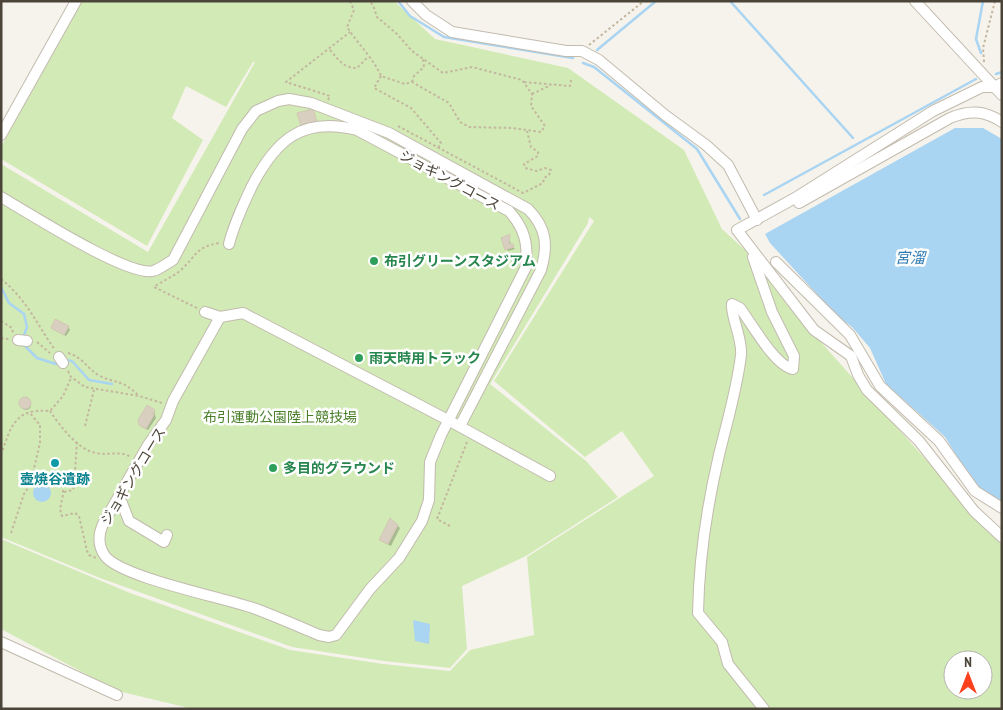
<svg xmlns="http://www.w3.org/2000/svg" width="1003" height="710" font-family="'PT Sans Narrow','Noto Sans JP',sans-serif">
<style>
.green{fill:#d2eab5;fill-rule:evenodd}
.water{fill:#a9d4f2}
.shadow{fill:#0003}
.lines{fill:none;stroke-linecap:round;stroke-linejoin:round}
.stream{stroke:#a9d4f2;stroke-width:2.5}
.building{fill:#d8cfc1;stroke:#d3c7b4}
.minor-casing{stroke:#c2bbae;stroke-width:12}
.path{stroke:#c4b79f;stroke-width:2;stroke-dasharray:2.5 2.5;stroke-linecap:butt}
.minor{stroke:#fff;stroke-width:10}
.leisure-dot{fill:#2e9e5b;stroke:#fff;stroke-width:2}
.culture-dot{fill:#0f9aa8;stroke:#fff;stroke-width:2}
.labels{text-anchor:middle;dominant-baseline:central;stroke-width:5;stroke-linejoin:round;paint-order:stroke}
.street-label{font-size:14px;fill:#4b4439;stroke:#fff}
.leisure-label{font-size:14px;font-weight:bold;fill:#27864d;stroke:#fff;text-anchor:start}
.park-label{font-size:14px;fill:#4a7f2a;stroke:#fff}
.culture-label{font-size:14px;font-weight:bold;fill:#0d838f;stroke:#fff}
.water-label{font-size:15px;font-style:italic;fill:#2e7ab2;stroke:#fff}
</style>
<rect width="100%" height="100%" fill="#f6f3ec"/>
<path class="green" d="M82,1H394L435,39L568,68L684,150L722,229L746,251L786,303L1002,545V709H193L118,691L1,629V539L130,593L290,650L383,664L450,671L470,650L534,635L527,557L654,476L622,431L585,457L494,381L594,221L589,217L588,223L490,384L586,461L618,497L526,556L462,586L467,649L450,668L384,661L292,647L100,578L1,537V164L148,252L255,62H253L226,107L186,86L172,118L203,140L147,246L1,159V147ZM953,660H983V690H953Z"/>
<g class="water">
<path d="M955,128H983L1002,139V502L975,486L945,437L886,384L870,348L852,327L836,315L770,243L765,234Z"/>
<circle cx="42" cy="493" r="9"/>
<path d="M413,620L430,624L429,644L415,641Z"/>
</g>
<g class="shadow">
<path d="M509,236L511,245L515,249L508,251L506,249Z"/>
<path d="M68,327L70,330L66,336L54,330Z"/>
<circle cx="26" cy="405" r="5"/>
<path d="M154,411L156,418L148,430L142,427Z"/>
<path d="M391,520L400,528L391,546L383,542Z"/>
</g>
<g class="lines">
<g class="stream">
<path d="M398,1L410,16L444,37L573,58"/>
<path d="M730,1L853,138"/>
<path d="M597,50L656,1"/>
<path d="M981,53L976,39L983,1"/>
<path d="M583,63L594,67L697,149L740,219"/>
<path d="M996,74L1002,72"/>
<path d="M764,195L976,79"/>
<path d="M1,287L9,303L24,314L27,327L23,338"/>
<path d="M23,344L37,358L56,364L59,362"/>
<path d="M64,360L72,361L89,380L112,384"/>
</g>
</g>
<g class="building">
<path d="M313,109L317,122L301,126L297,113Z"/>
<path d="M510,234L509,244H513L514,247L505,250L501,238Z"/>
<path d="M55,319L69,326L64,335L51,328Z"/>
<circle cx="25" cy="403" r="6"/>
<path d="M147,405L155,410L153,413L154,415L146,429L139,425L138,420Z"/>
<path d="M390,518L398,525L388,544L379,540Z"/>
</g>
<g class="lines">
<defs>
<g id="minor">
<path d="M412,1L426,15L452,32L566,51H582L599,60L665,115L706,145L728,165L757,220"/>
<path d="M915,1L1002,95"/>
<path d="M1002,83L994,87H982L933,111L795,198L737,230L814,330L851,356L858,375L867,390L919,441L974,511L1002,537"/>
<path d="M1,135L76,1"/>
<path d="M1,197C27,212 128,277 153,271C160,269 167,263 173,260L242,129L256,111L278,101L289,99L311,103L389,133L528,209C547,228 548,246 541,270L460,426"/>
<path d="M799,203L950,118C969,110 984,110 1002,122"/>
<path d="M753,257L772,312L794,356L793,369C775,366 752,324 740,308L732,304C730,314 743,340 741,355C737,389 727,422 719,455C707,506 699,560 698,613L722,642L728,664L764,709"/>
<path d="M776,262L850,335L880,386L939,441L975,491L1002,508"/>
<path d="M205,312L220,317L243,313L448,420L550,476"/>
<path d="M220,317L173,401L166,420L148,445L103,524C98,535 98,546 105,556C122,578 226,598 256,609C277,617 298,626 319,635L329,637L336,635L370,589L399,558L422,521L429,500L430,462L441,435L526,267C528,243 525,229 509,211L357,130C302,116 276,140 252,186C243,205 234,224 229,244"/>
<path d="M18,340L27,341"/>
<path d="M59,357L63,363"/>
<path d="M118,501L122,503L129,521L164,542L167,535"/>
<path d="M1,642L117,695"/>
</g>
</defs>
<use href="#minor" class="minor-casing"/>
<g class="path">
<path d="M350,1L354,10L347,27C358,44 373,58 381,76L405,84L412,82L449,103L460,122L469,127L512,128L541,132L545,126L531,106L532,94L522,80L472,67L443,73L412,51L397,34L377,17L373,5L369,1"/>
<path d="M589,45L644,1"/>
<path d="M330,50C338,59 343,68 357,68L367,58"/>
<path d="M984,62L983,48L995,1"/>
<path d="M381,76L374,88L411,108L441,143L438,148"/>
<path d="M412,82L414,76L424,67L423,58"/>
<path d="M524,82L570,86L571,80"/>
<path d="M532,94L551,85"/>
<path d="M328,100L330,96L286,82L350,32"/>
<path d="M398,126L523,193L543,183L544,178L549,175L551,170L545,168L537,171L525,168L524,164L538,156V152L531,147L527,131"/>
<path d="M1,279C28,301 36,323 55,350"/>
<path d="M197,308L154,287C163,280 174,277 182,269C197,255 196,247 219,243"/>
<path d="M1,321L12,328L13,333"/>
<path d="M1,338L9,339"/>
<path d="M37,342L50,353"/>
<path d="M68,353C83,357 87,369 100,376C117,384 122,379 139,396"/>
<path d="M68,371L71,377L85,387L139,396L162,403"/>
<path d="M50,411C60,426 78,450 96,453C109,456 119,450 131,457"/>
<path d="M85,426L94,390"/>
<path d="M1,455C11,427 14,408 50,411L63,396L71,378"/>
<path d="M34,473L62,486C66,496 57,507 62,516L75,513L79,516L87,551L89,555L96,558"/>
<path d="M64,492L73,490L74,486L77,441"/>
<path d="M450,526L437,519L467,442"/>
<path d="M11,533L24,494L30,485L40,443V425L29,412"/>
</g>
<use href="#minor" class="minor"/>
</g>
<g class="leisure-dot">
<circle cx="374" cy="261" r="5"/>
<circle cx="359" cy="358" r="5"/>
<circle cx="273" cy="468" r="5"/>
</g>
<circle class="culture-dot" cx="55" cy="463" r="5"/>
<g class="labels">
<g class="street-label">
<text transform="translate(450 180) rotate(28)">ジョギングコース</text>
<text transform="translate(133 476) rotate(-59)">ジョギングコース</text>
</g>
<g class="leisure-label">
<text x="384" y="261">布引グリーンスタジアム</text>
<text x="369" y="358">雨天時用トラック</text>
<text x="283" y="468">多目的グラウンド</text>
</g>
<g class="park-label">
<text x="280" y="417">布引運動公園陸上競技場</text>
</g>
<g class="culture-label">
<text x="55" y="479">壺焼谷遺跡</text>
</g>
<g class="water-label">
<text x="910" y="257">宮溜</text>
</g>
</g>
<rect width="1003" height="710" fill="none" stroke="#4b4439" stroke-width="5"/>
<g transform="translate(968 675)"><circle r="24" fill="#ffffff" stroke="#b7b4b0"/>
<path d="M0-4L9 19L0 12L-9 19Z" fill="#fc3f1d"/>
<text y="-8" font-size="14" font-weight="bold" text-anchor="middle" fill="#4b4439">N</text>
</g>
</svg>
